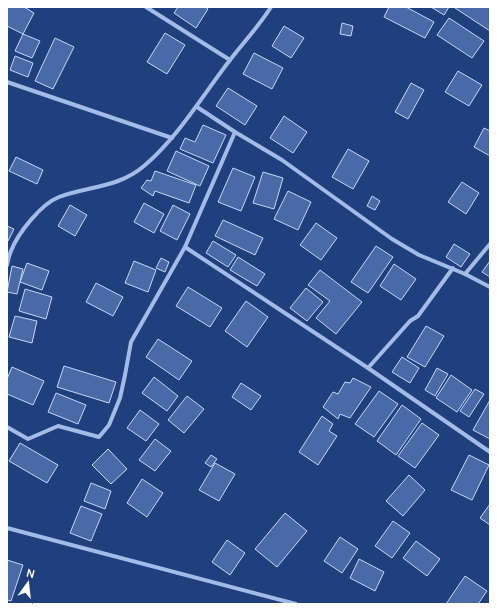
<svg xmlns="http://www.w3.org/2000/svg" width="497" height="611" font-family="Manrope,sans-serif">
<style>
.building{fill:#4969a7;stroke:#c7d7f5}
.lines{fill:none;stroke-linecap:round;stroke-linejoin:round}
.minor{stroke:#a4bbe7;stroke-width:4}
</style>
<rect width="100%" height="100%" fill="#203f7d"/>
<g class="building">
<path d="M7,7H24L34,13L23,34L7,26Z"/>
<path d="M178,7H205L208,9L196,28L174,13Z"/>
<path d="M389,7H406L434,22L425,38L384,17Z"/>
<path d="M431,7H449L444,15Z"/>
<path d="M456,7H490V31L455,8Z"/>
<path d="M449,18L484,41L472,58L437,35Z"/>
<path d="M342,23L353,26L351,36L340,34Z"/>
<path d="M284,26L304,38L291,58L272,46Z"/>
<path d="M165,33L185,45L167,74L147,62Z"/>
<path d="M23,34L40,41L32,58L15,51Z"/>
<path d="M55,38L74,47L53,89L35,81Z"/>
<path d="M254,53L283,68L272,89L243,74Z"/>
<path d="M15,56L33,63L28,77L10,70Z"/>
<path d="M458,71L482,85L469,106L445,92Z"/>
<path d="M411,83L424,90L408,119L395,112Z"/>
<path d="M228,88L257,106L245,125L216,106Z"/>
<path d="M284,116L307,132L293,153L270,138Z"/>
<path d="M203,125L226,135L213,163L180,149L185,138L195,142Z"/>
<path d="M484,128L490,131V156L474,147Z"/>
<path d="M348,149L369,161L353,189L332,177Z"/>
<path d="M176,151L209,166L200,186L167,171Z"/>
<path d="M16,157L43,170L37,184L9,171Z"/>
<path d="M233,168L255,177L241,211L218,202Z"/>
<path d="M155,171L196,185L189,203L155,191L153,196L141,188L147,180L151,181Z"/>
<path d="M263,172L283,178L274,209L253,203Z"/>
<path d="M462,182L479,193L466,214L448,202Z"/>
<path d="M288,191L311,202L298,230L274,219Z"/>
<path d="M372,196L380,201L375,210L367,206Z"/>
<path d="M144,203L164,214L154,233L134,222Z"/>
<path d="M70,205L87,215L75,236L58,226Z"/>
<path d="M173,205L190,214L177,240L160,231Z"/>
<path d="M223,220L263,238L255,255L215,236Z"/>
<path d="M316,223L337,238L321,260L300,245Z"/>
<path d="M7,226L14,229L8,241H7Z"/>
<path d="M213,241L236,255L228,267L206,253Z"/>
<path d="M454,244L470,254L461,267L446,257Z"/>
<path d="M376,246L393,257L368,293L351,282Z"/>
<path d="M238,257L265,274L257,286L230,270Z"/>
<path d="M161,258L169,262L165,272L156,268Z"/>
<path d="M134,261L156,270L148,292L125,283Z"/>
<path d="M490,261V277L482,272Z"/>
<path d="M27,263L49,271L42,290L20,282Z"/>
<path d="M394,264L416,279L401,300L380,286Z"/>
<path d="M12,266L23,269L17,294L7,292Z"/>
<path d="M320,270L362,302L336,334L316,318L330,301L308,285Z"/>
<path d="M96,283L123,297L113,316L86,302Z"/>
<path d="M188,287L222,308L210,327L176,306Z"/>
<path d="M306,288L323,302L307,321L290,308Z"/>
<path d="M25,289L52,297L46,319L19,311Z"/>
<path d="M246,301L268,317L247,347L225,331Z"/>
<path d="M15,316L37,321L32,343L9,337Z"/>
<path d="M426,326L444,336L425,367L407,357Z"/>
<path d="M158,339L192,361L179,380L146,357Z"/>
<path d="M402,357L419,368L410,383L392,372Z"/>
<path d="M64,366L116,382L109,403L57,387Z"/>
<path d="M12,367L44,381L33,405L7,394V379Z"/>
<path d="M437,368L448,374L435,396L425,390Z"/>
<path d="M451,375L472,390L457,412L436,398Z"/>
<path d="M154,377L178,396L167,411L142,393Z"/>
<path d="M353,378L371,387L350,418L340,414L338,419L323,407L333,392L338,394L345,382L350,383Z"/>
<path d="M241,383L261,396L251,410L232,397Z"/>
<path d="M475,389L484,394L469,417L460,411Z"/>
<path d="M379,391L398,404L374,437L355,424Z"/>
<path d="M56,393L86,405L78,424L48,412Z"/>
<path d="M187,396L204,409L184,433L168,420Z"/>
<path d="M490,400V439L473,430Z"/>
<path d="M402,405L421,419L396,455L377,441Z"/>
<path d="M140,410L159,424L146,441L127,428Z"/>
<path d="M322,416L333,424L329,431L337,436L318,465L299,452Z"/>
<path d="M422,423L439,435L415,468L398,456Z"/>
<path d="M155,439L171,451L155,471L139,460Z"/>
<path d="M20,443L58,465L47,483L9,461Z"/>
<path d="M108,449L127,469L111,484L92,465Z"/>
<path d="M211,455L217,459L211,467L205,463Z"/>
<path d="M469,455L489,465L472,500L451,490Z"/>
<path d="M215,463L235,474L219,501L199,490Z"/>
<path d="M409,475L425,490L403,516L386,501Z"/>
<path d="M142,479L163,493L147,517L127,503Z"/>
<path d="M91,483L111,491L105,509L84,501Z"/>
<path d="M490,504V525L480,518Z"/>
<path d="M81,506L102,514L91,541L70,533Z"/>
<path d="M285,513L307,531L277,567L255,549Z"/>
<path d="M393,521L410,533L392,558L375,546Z"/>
<path d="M340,537L358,549L342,573L324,561Z"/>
<path d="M227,540L245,553L230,575L212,562Z"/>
<path d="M416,541L440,559L427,576L403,558Z"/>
<path d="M359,559L384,572L375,591L350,578Z"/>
<path d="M7,560L23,565L11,601L7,600Z"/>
<path d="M465,576L487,591L478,604H446Z"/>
</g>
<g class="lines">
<g class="minor">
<path d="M146,7L230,60"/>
<path d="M7,82L172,138"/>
<path d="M197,107L235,132L282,160L392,239L419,255L465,274L490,287"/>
<path d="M185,247L368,368L490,452"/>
<path d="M7,265C8,261 9,255 11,251C18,233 41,204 59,197C89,186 118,188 144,166C179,136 202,96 230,60C244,42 259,26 271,7"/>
<path d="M465,274L490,244"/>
<path d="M368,368L410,321L418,316L453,268"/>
<path d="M7,427L28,439L58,426L99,437L109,425L120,398L125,375L131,342L185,247L235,132"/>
<path d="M7,528L296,604"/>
</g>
</g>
<rect width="497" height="611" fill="none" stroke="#ffffff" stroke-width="16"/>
<g transform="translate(28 583) rotate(15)" stroke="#203f7d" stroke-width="3" paint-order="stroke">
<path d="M0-3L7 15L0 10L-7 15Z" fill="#ffffff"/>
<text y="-6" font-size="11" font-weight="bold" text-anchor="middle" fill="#ffffff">N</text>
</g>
</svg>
